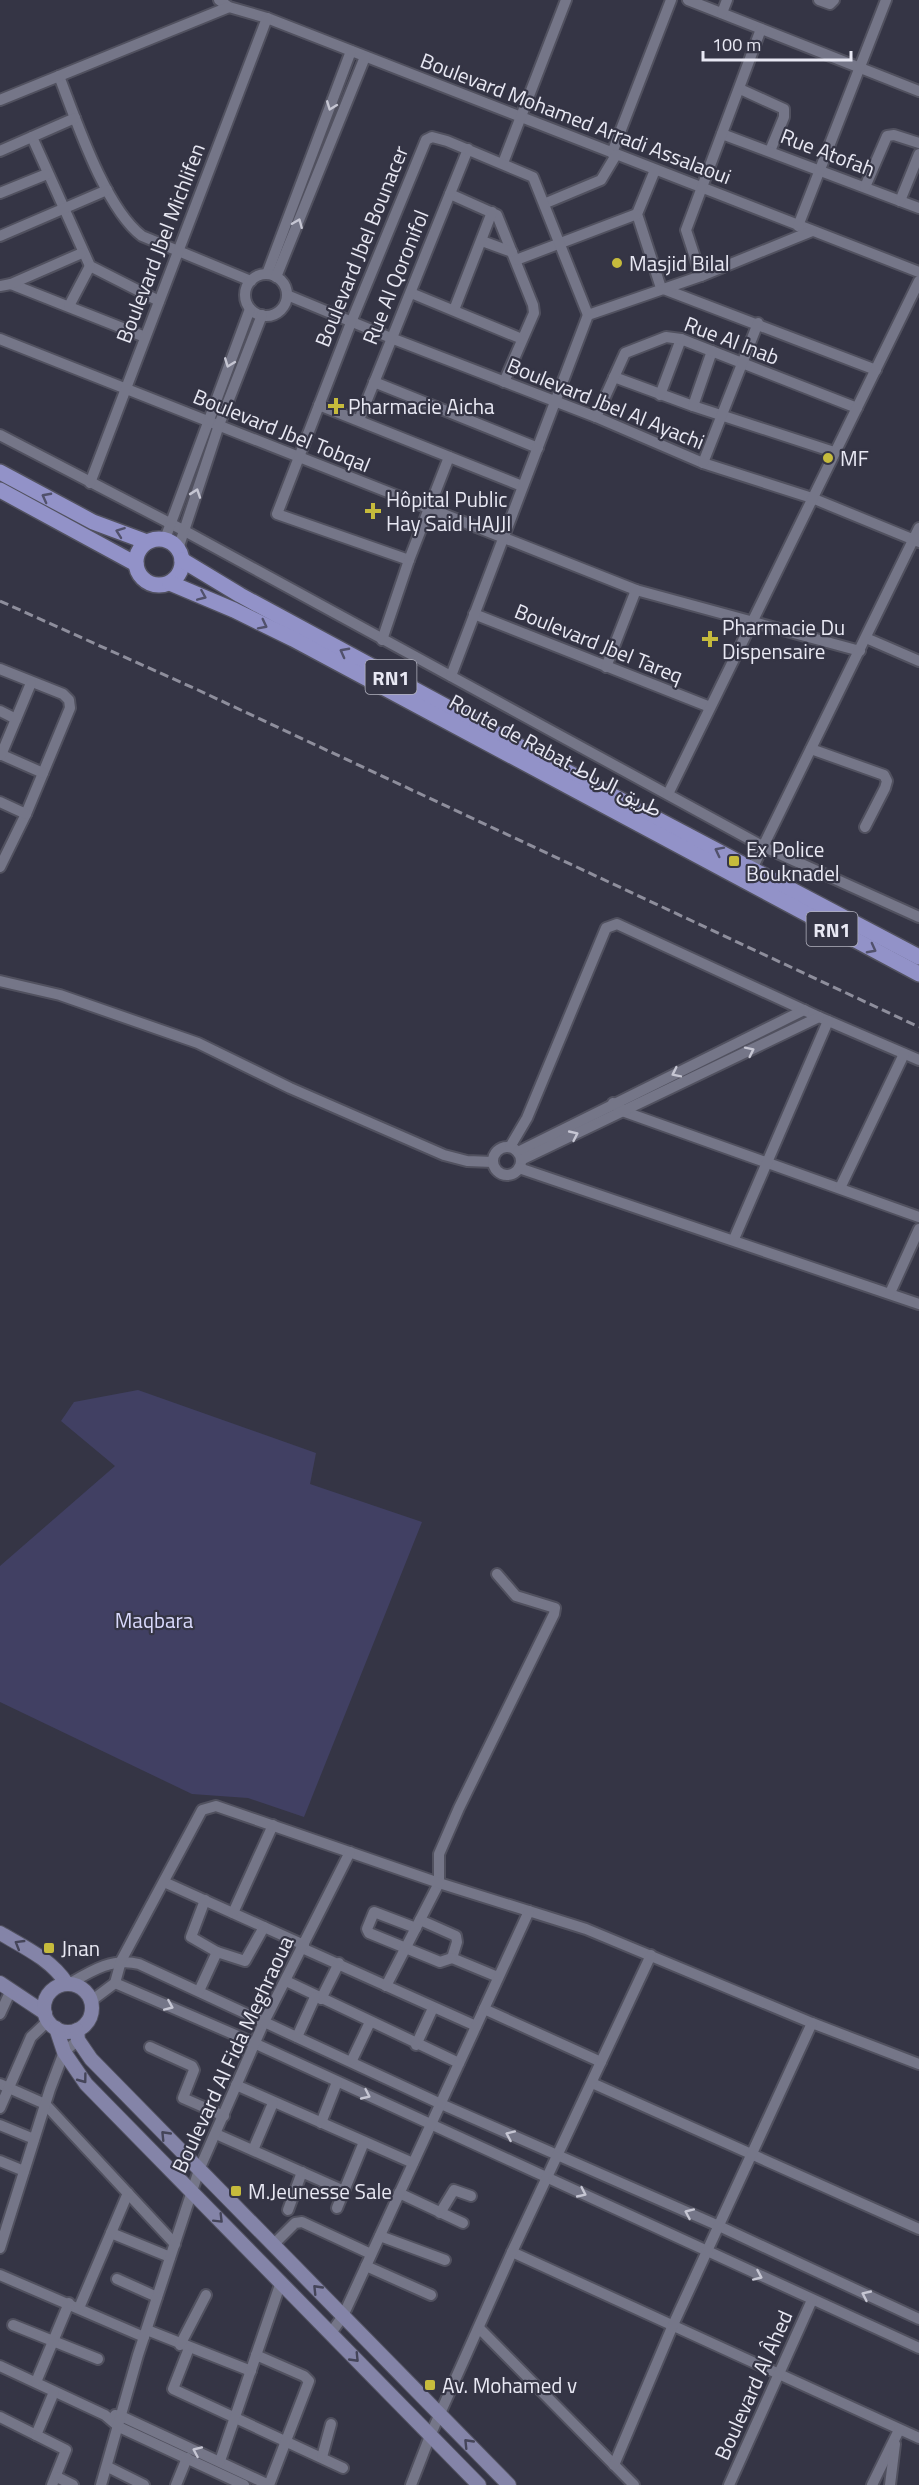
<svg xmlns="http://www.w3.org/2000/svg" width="919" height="2485" font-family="'Titillium Web','Noto Sans Arabic',sans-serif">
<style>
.green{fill:#414063}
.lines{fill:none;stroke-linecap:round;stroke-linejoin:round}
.street-casing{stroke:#51515f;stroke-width:14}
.secondary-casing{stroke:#51515f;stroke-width:16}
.primary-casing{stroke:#51515f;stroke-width:18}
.street{stroke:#757688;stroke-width:10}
.secondary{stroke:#8484a8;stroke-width:14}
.primary{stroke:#9292c8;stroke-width:15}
.rail{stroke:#8e8e9c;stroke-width:3;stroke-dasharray:9 4.5;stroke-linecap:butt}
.oneway{stroke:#c6c6d3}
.oneway2{stroke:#51516c}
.oneway3{stroke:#454559}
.poi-dot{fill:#c6bb3c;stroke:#353545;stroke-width:2}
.labels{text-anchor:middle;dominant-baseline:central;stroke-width:4.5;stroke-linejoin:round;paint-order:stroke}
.shield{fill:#353545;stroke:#b2b2bf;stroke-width:1.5}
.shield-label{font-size:20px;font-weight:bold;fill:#e8e8f3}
.street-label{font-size:21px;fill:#e8e8f3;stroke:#353545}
.poi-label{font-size:21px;fill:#e8e8f3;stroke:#353545;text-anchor:start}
.park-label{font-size:21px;fill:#d9d9fc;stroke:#353545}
</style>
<rect width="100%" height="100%" fill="#353545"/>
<path class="green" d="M138,1390L316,1453L310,1484L422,1522L304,1817L248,1798L192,1794L0,1702V1566L115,1466L61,1421L74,1402Z"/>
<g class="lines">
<defs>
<g id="street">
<path d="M219,0L229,7L267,18L919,272"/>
<path d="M688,0L919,91"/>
<path d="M819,0L830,4L834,0"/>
<path d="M722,13L727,0"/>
<path d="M59,76C76,120 105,208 142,236L251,281"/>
<path d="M740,89L784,109V117L770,151"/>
<path d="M0,100L229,7"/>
<path d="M722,134L919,208"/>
<path d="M32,137L90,266L159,301"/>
<path d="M0,151L75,118"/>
<path d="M612,153L671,0"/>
<path d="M503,163L566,0"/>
<path d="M655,170L637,214L661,288L876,370"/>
<path d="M865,187L887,136L894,135L919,143"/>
<path d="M0,193L47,174"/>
<path d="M450,194L497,215L533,305L534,313L504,382"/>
<path d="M900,201L919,154"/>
<path d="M546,203L601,180L616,155"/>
<path d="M798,226L886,0"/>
<path d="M0,236L107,190"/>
<path d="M482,241L512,252"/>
<path d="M516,260L637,214"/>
<path d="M267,274L351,51"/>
<circle cx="266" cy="295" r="21"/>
<path d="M701,276L686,230L761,29"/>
<path d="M276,277L365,57"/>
<path d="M11,284L145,337"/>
<path d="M0,286L11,284L82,253"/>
<path d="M411,293L522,339"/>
<path d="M287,295L391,338L596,417L703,463L812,498L919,542"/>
<path d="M69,306L90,266"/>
<path d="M454,310L492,212"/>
<path d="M0,339L636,590L860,651"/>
<path d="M614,377L693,406L834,452"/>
<path d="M374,382L538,448"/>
<path d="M660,395L681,339"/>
<path d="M319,405L522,486"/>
<path d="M693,406L712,351"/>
<path d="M596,417L625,353L666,337L681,339L857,408"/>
<path d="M359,420L468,149"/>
<path d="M0,435L183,530L764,847L919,917"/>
<path d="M703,463L758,323"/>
<path d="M90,483L267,18"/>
<path d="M165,539L250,309"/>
<path d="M178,549L219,425L262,315"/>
<path d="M409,560L277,514L352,320L426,140L432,137L447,141L533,177L588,315"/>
<path d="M474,614L710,707"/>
<path d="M866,638L919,661"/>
<path d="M382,640L409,560L449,457"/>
<path d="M606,667L636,590"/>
<path d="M0,669L63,694L69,700L70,708L26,814L0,867"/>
<path d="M451,676L588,315L701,276L812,231"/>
<path d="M0,711L16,719"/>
<path d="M811,749L884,775L887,781L885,788L865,827"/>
<path d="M0,754L43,773"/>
<path d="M1,755L31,683"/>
<path d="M668,794L919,281"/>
<path d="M0,802L26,814"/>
<path d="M752,869L919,528"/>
<path d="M0,981L60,995L198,1043L290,1088L444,1155L467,1161L493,1162"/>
<path d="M613,1103L625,1112L919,1217"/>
<circle cx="507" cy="1161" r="14"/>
<path d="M510,1147L527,1118L606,928L617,924L819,1017L919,1060"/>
<path d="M518,1152L804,1010"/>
<path d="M521,1160L819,1017"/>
<path d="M519,1168L919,1304"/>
<path d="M840,1188L904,1054"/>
<path d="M734,1239L828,1021"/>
<path d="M890,1293L919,1229"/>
<path d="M164,1882L304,1945"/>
<path d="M205,1900L191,1937L217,1952"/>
<path d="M233,1913L273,1825"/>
<path d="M420,1920L456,1936L457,1942L452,1958L498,1977"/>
<path d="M416,1928L374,1912L367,1929L369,1933L440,1962L452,1958"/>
<path d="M302,1948L476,2026"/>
<path d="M286,1981L459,2063"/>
<path d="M115,1983L254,2043L919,2348"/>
<path d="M69,1984C91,1971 113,1957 139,1964L441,2104L719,2226L919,2319"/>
<path d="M386,1986L439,1883V1854L459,1808L554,1614L555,1608L516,1596L497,1574"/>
<path d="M199,1991L217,1952L245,1961L264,1927"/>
<path d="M321,1999L339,1963"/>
<path d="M91,2001L115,1983L121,1961L202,1810L216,1806L439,1883L586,1929L812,2023L919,2064"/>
<path d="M484,2009L601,2062"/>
<path d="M0,2014L11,1990"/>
<path d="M297,2037L315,1997"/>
<path d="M416,2045L433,2008"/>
<path d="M150,2047L192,2066L194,2070L183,2098L224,2116"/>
<path d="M352,2060L370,2022"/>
<path d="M592,2083L919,2229"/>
<path d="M0,2084L45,2104L175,2244"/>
<path d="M236,2085L413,2163"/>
<path d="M0,2108L31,2037L48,2021"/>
<path d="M321,2123L337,2082"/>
<path d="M0,2125L34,2139"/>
<path d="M216,2134L342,2190"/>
<path d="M253,2150L273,2103"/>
<path d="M0,2161L24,2171"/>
<path d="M399,2193L463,2223"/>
<path d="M337,2208L364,2142"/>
<path d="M288,2210L302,2172"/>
<path d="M440,2213L454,2190L471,2196"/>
<path d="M111,2233L170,2257"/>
<path d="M380,2236L445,2260"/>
<path d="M274,2244L295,2223L302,2222L371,2254"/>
<path d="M0,2248L50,2089L64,2052L78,2040"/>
<path d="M512,2252L919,2438"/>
<path d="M366,2266L431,2295"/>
<path d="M0,2275L144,2337"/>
<path d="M117,2279L157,2297"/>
<path d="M79,2308L128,2193"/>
<path d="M13,2325L98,2359"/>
<path d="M479,2328L634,2485"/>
<path d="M147,2330L251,2371"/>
<path d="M331,2333L343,2316L529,1911"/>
<path d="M180,2345L206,2295"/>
<path d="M189,2348L173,2389L343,2468"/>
<path d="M256,2355L304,2376L309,2381L269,2485"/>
<path d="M0,2366L105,2415L119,2427L244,2485"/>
<path d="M36,2382L69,2303"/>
<path d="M115,2415L121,2416L269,2485"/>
<path d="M0,2417L66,2450L52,2485"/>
<path d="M36,2435L54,2392"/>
<path d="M322,2457L331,2424"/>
<path d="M220,2461L281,2282"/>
<path d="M614,2465L673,2325L812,2023"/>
<path d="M108,2467L144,2485"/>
<path d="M57,2477L73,2485"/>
<path d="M101,2485L138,2355L199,2170L264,2022L350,1852"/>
<path d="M176,2485L187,2458"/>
<path d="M411,2485L430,2436L512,2252L651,1955"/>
<path d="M729,2485L812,2300"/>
<path d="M872,2485L899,2430"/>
<path d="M890,2485L895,2444"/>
</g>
<g id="secondary">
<path d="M0,1933C24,1947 52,1960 67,1984"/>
<path d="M0,1983L45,2013"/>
<circle cx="68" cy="2008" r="24"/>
<path d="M56,2028L64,2052L86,2084L479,2485"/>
<path d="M77,2030L78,2040L91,2059L509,2485"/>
</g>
<g id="primary">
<path d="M0,472L93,522L147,542"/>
<path d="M0,490L136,564"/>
<circle cx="159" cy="562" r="23"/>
<path d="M182,560L240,595L543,759L919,957"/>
<path d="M170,583L234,610L293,639L919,974"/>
</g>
</defs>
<use href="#street" class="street-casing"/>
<use href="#secondary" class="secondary-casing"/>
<use href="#primary" class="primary-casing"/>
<use href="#street" class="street"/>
<use href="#secondary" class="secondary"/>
<use href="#primary" class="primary"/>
<path class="rail" d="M0,601L198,690L919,1027"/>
</g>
<defs><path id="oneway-chevron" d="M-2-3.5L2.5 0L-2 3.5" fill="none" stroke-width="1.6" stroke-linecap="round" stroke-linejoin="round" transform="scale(1.5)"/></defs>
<g class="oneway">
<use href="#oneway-chevron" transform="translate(331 106) rotate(111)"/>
<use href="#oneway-chevron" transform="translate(298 223) rotate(-68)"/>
<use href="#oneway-chevron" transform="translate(229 363) rotate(111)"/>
<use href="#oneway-chevron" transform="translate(196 493) rotate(-71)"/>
<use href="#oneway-chevron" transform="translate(750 1051) rotate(-26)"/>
<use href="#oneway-chevron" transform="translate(676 1073) rotate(154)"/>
<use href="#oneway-chevron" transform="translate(574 1135) rotate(-25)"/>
<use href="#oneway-chevron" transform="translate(169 2006) rotate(23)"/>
<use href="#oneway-chevron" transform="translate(366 2095) rotate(25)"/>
<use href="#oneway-chevron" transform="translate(510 2135) rotate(-156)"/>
<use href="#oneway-chevron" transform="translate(582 2193) rotate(25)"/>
<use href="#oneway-chevron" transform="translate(689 2213) rotate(-156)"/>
<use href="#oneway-chevron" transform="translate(758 2276) rotate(24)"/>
<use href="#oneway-chevron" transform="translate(866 2295) rotate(-155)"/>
<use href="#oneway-chevron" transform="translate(197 2451) rotate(-156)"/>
</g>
<g class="oneway2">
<use href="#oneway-chevron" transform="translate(46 497) rotate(-152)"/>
<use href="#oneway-chevron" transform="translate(120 532) rotate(-160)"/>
<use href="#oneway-chevron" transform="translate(202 596) rotate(23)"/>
<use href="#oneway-chevron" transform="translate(263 625) rotate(27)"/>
<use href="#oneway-chevron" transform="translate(344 652) rotate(-152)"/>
<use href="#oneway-chevron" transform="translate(719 851) rotate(-153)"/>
<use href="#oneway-chevron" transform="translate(872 949) rotate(28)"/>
</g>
<g class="oneway3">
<use href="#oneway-chevron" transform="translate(19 1944) rotate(-149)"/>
<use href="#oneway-chevron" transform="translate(83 2079) rotate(53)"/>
<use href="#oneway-chevron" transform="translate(165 2135) rotate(-134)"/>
<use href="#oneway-chevron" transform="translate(219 2219) rotate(45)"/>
<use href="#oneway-chevron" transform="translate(317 2289) rotate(-134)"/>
<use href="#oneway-chevron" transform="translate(355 2358) rotate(46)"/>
<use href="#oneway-chevron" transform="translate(468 2443) rotate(-134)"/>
</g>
<g class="poi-dot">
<circle cx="617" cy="263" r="6"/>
<path d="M333 397h6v6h6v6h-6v6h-6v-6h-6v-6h6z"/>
<circle cx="828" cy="458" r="6"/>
<path d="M370 502h6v6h6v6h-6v6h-6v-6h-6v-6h6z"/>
<path d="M707 630h6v6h6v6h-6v6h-6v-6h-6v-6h6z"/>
<rect x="728" y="855" width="12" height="12" rx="3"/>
<rect x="43" y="1942" width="12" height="12" rx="3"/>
<rect x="230" y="2185" width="12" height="12" rx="3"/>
<rect x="424" y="2379" width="12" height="12" rx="3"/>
</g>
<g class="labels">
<g class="shield">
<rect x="365.5" y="660" width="51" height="34" rx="4.5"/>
<rect x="806.5" y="912" width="51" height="34" rx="4.5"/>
</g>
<g class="shield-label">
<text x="391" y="677">RN1</text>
<text x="832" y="929">RN1</text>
</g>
<g class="street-label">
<text transform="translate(576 118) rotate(21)">Boulevard Mohamed Arradi Assalaoui</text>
<text transform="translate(828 152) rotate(21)">Rue Atofah</text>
<text transform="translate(160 243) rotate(-69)">Boulevard Jbel Michlifen</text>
<text transform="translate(361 246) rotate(-68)">Boulevard Jbel Bounacer</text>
<text transform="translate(395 277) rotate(-68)">Rue Al Qoronifol</text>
<text transform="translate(732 340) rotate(21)">Rue Al Inab</text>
<text transform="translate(606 403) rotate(22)">Boulevard Jbel Al Ayachi</text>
<text transform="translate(282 430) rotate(22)">Boulevard Jbel Tobqal</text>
<text transform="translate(599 643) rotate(22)">Boulevard Jbel Tareq</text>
<text transform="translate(556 755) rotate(28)">Route de Rabat طريق الرباط</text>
<text transform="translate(232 2054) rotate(-65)">Boulevard Al Fida Meghraoua</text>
<text transform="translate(753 2385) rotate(-66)">Boulevard Al Âhed</text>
</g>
<g class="poi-label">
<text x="629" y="263">Masjid Bilal</text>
<text x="348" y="406">Pharmacie Aicha</text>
<text x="840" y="458">MF</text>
<text x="386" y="499">Hôpital Public<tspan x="386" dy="24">Hay Said HAJJI</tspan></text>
<text x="722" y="627">Pharmacie Du<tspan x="722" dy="24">Dispensaire</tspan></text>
<text x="746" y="849">Ex Police<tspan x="746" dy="24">Bouknadel</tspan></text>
<text x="61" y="1948">Jnan</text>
<text x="248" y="2191">M.Jeunesse Sale</text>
<text x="442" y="2385">Av. Mohamed v</text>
</g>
<g class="park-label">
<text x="154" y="1620">Maqbara</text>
</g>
</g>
<path d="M703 51v9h148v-9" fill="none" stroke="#e8e8f3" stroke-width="3"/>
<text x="712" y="51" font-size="18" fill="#e8e8f3" stroke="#353545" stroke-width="4.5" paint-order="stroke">100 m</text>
</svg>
